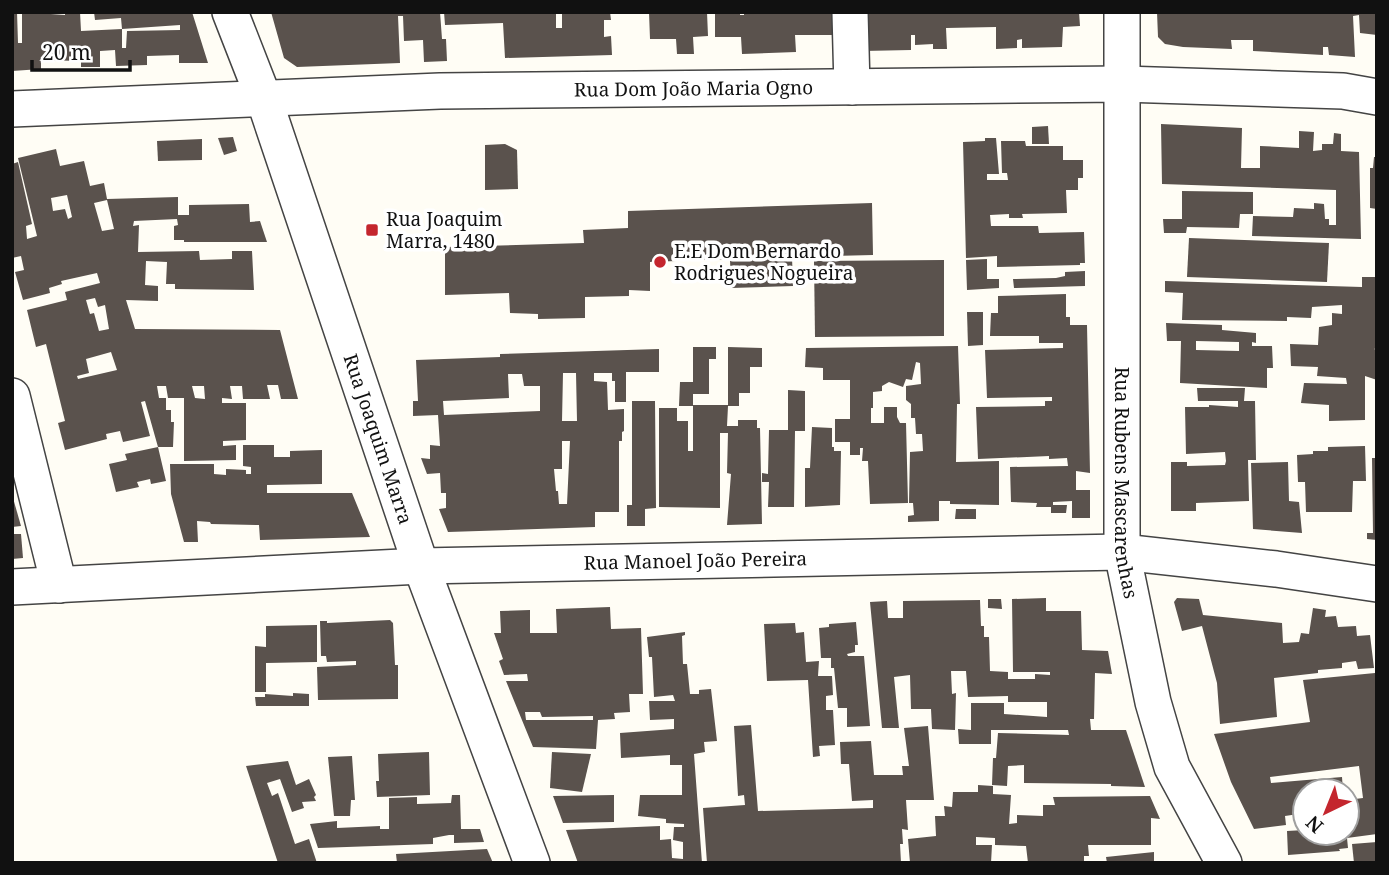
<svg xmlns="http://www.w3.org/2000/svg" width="1389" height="875" font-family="'Noto Serif',serif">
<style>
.building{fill:#5a524d;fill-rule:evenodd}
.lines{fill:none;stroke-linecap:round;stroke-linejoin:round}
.minor-casing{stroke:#444;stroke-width:38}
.minor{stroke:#fff;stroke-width:35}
.poi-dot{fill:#c4262e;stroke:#fff;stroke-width:2.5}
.labels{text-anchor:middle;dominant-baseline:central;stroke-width:7;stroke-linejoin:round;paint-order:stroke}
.street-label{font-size:19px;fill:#111;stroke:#fff}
.poi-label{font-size:19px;fill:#111;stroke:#fff;text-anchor:start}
</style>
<rect width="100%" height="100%" fill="#fffdf5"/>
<g class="building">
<path d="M12,12H17L18,43H22V12L65,15V12H80L81,31L122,29V48H126L127,31L180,30V25L122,29L121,18L95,20L94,12H192L208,63H179V55L147,56V65L116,66L115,50L100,51V67H81V61L41,60V69L12,71Z"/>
<path d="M271,12H440L442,39H446L447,61L424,62L423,40L404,41L403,16H398L400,63L297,67L284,58Z"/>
<path d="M444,12H556V28H562V12H610L611,20H604V37L611,36L612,55L505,58L503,23L445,25Z"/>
<path d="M649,12H707L708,36L693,37L694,54H677L676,39H650Z"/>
<path d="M715,12H740V15H744V12H842V35H795L796,52L742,54L741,37H715Z"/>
<path d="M861,12H1079L1080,26L1063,27L1062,47L1022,48V39L1017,40V48L996,49V27L946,28L947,49H933V44L915,45V35H911V50L863,51Z"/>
<path d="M1157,12H1377V35L1360,33L1359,15L1353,16L1355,57L1329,55L1328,47H1323V55L1253,51V40H1231L1232,49L1183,47L1165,44L1158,37Z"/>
<path d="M1161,124L1242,128L1241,168H1260V146L1299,148V131L1314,132L1313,151L1322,150V144H1333L1334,133L1341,134V151L1359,152L1361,239L1252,236L1253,216L1293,217L1294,208L1314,209V203L1324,204L1325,219H1329V225H1336V190L1162,184Z"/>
<path d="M1048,126L1049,144H1032V127Z"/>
<path d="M233,137L237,151L224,155L218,138Z"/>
<path d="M985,138H996L999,174H987V180H1008L1007,173H1002L1001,141H1025L1026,146H1063V160H1083V178H1078V190H1066L1067,213L1022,214L1023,218H1009V214L990,215L991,226H1038L1039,233L1084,232L1085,263H1080V265L997,267V256L966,258L963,142L985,141Z"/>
<path d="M202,139V160L158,161L157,141Z"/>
<path d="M505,144L517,150L518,189L485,190V145Z"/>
<path d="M56,149L60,166L84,161L90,186L104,183L107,199L178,197V215H189V205L249,204L250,222L260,221L267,242H184V240H174V226L178,225L177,219L134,221L133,226L139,225L138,252L199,251L200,260L232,259V251H252L254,290L175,289V284H166L167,262L146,261L145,285L158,286V301L126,300L135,329L280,330L298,399H281L278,385H267L270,399H243L242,386H230L232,399L222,398V403H246V440L223,441V446L236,445V460L184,461V398H168L166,386H157L159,398H166V410H171V422H174L173,447H158L166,481L151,484L150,479L137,482L139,487L116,492L109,464L127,460L125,454L158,447L145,401L141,402L150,436L123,442L120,431L106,434L107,439L65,450L58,423L65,421L46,344L36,347L27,310L67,300L65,292L100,283L97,273L61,281L62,284L49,288L50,293L23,300L15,272L24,270L21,256L12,258V164L18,162L32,224L26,226L27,239L37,236L18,158ZM67,195L72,217L68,219L65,209L53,211L51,198ZM107,200L114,229L102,231L94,203ZM95,298L98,307L105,305L109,329L99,331L94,313L90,314L86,300ZM111,352L117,370L78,379L77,376L89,373L86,359ZM192,386H204L205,399L195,398Z"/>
<path d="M1374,157H1377V209L1370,208V168H1373Z"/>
<path d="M1182,191L1253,192V214H1240L1239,228L1187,227L1186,233H1164L1163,219H1182Z"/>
<path d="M872,203L873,255L792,257L793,286L731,288L730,259L650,262V291L629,290V296L585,297V318L538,319V314L510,313L509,293L445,295V247L584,243L583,230L628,228V211Z"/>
<path d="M1189,238L1329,243L1327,282L1187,277Z"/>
<path d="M987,259V279H999V288L967,290L966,260Z"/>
<path d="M944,260V336L815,337L814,261Z"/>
<path d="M1085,271V286L1014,288L1013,279L1056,278L1065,276V272Z"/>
<path d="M1362,277H1377V348L1374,349L1377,350V380L1365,376V420L1329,421V405L1301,403L1304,383L1347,384L1346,378L1317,376L1318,367L1291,366L1290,344L1318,345L1319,327L1332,325V313L1342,314V305L1312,307L1311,318L1287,317V321L1182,320L1183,293L1165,292V281L1362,287Z"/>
<path d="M1066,294V317H1070V325H1087L1090,473L1076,471V490H1090V518H1072V501L1053,502V505H1067L1066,513H1051V507H1036L1037,503L1011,502L1010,467L1068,466L1067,458L1049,459V456L978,459L976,407L1045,406V401H1052V397L987,398L985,350L1063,348V343H1039V336H990L991,313H998V296Z"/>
<path d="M967,312H983V345L968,346Z"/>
<path d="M1166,323L1222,325V330L1256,333V343L1252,342V346H1272L1273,368H1267V388L1180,383L1181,341H1167ZM1196,341L1239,342V351L1196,350Z"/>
<path d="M958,346L960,404H957L956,462L999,461V505L950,504V501H939V521L908,522V516L914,515L913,503H909L910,452L923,451L922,434H916L915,418H911V404L906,400V386L921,384L920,363L916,362L912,380L906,379L903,387L889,382L882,386V391L873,392V408H871V423H884V407H897V417L900,423H906L908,503L870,504L868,461H862L863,448H860V455H850V442H835V419H850V380H823V368L805,367L806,348Z"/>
<path d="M693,347H716V359H709V394H693V405H728V347L762,348V367H750V393H739V406H728L727,426H738V420H757V428H760L762,524L727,525L731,474L727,473L728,433H720V508L659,507V408H677V421H688V451H693V406H679L680,382H693Z"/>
<path d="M659,349V372H626V402H615V381H612V373H594V381L607,382L608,410L624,409V431L622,432V441H619V512H595V527L448,532L439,509L446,508V493H441L440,473L427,474L421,458L430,459V445L440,446L438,415L413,416V401H418L416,360L500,357V354ZM563,373H576L577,421H562ZM508,374H522L524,386H540V411L444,415L443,401L509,398ZM562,441H570L567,504H559L558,491H556L554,469H562Z"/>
<path d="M1197,388H1245L1244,401H1255L1256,460H1248L1249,501L1196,503V511H1171V462H1187V466L1225,465L1226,461L1225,452L1186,454L1185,407H1209V405L1238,407V401H1198Z"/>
<path d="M788,390L805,391V431H795L794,507H768L769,482H762V473L768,474L769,430H788Z"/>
<path d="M632,401H655L656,508L645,509V526H627V505H632Z"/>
<path d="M812,427L832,428V447H834V451H841L840,505L805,507V468H810Z"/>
<path d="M243,445H274V457H290V451L322,450V484L267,485V493H352L370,537L260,540L259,525L211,524L210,522L197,521L198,542H184L171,494L170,464H214V474L226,475V469L246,470V474H251V467L243,466Z"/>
<path d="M1365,446L1366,481H1353L1352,512H1306L1305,482H1298L1297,455L1313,454V451H1328V447Z"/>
<path d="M1372,458H1377V540L1367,539V533H1373Z"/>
<path d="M1288,462L1289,501L1299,502L1302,533L1253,529L1251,463Z"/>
<path d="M12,498H13L21,526L12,527Z"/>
<path d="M956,509H976V519H955Z"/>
<path d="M12,534H21L23,558L12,559Z"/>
<path d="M1046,598V611H1081L1082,650L1108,651L1112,674L1095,673L1094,719H1090L1091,730H1126L1145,787L1111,786V784L1024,783V765L1008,766L1007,786L992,785L993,758H996L998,733L1069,735L1068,730H991V744H959L958,729L971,730V703H1004V714L1047,717V702H1008V696L968,697L966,671H951L952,694L956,693L955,730L932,729L931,709H911L910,675L894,677L899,728H882L870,602L887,601L888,618H903V601L980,600L981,626H984V637H989L990,671L1008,672V679H1035V674L1050,675V672H1013L1012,599Z"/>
<path d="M1177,598L1199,599L1203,615L1282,623L1283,643L1299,642L1301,633L1309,634L1313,608L1326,610L1325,617L1336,616L1338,627L1356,626L1357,636L1370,635L1374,668L1358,669L1356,661L1342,663V668L1318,670V673L1274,678L1277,717L1220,724L1217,683L1202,626L1182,631L1174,602Z"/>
<path d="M988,599H1001L1002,609L988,608Z"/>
<path d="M610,607L611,629L641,628L643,694H629L630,712L614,713L615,719L598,720L596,749L533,747L506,681H528L527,674L504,675L499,661L503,659L494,633H501L500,611L530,610V633H557L556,609ZM525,712H540L542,717L593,716V720H526Z"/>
<path d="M390,620L393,623L395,665H398V699L318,700L317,667L356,665V661L327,662L326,656H321L320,621H327V623Z"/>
<path d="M856,622L858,645H855V652L847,654L848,656H864L870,726L847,727V708H838L834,668H831V658H821L819,628L829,627V624Z"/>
<path d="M795,623L796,633L804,632L806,662L819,661L818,676H832L833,695L826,696V710H833L835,745L819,746L820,756L813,757L808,680L767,681L764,624Z"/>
<path d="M317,625V662L266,663V692H255V646L266,647V626Z"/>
<path d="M685,632V635L682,636L683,664H687L690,694H699V690L711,689L717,741L704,742L705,752L694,754L702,863H578L566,830L660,826V840L671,839L672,858L683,859V842L673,840L674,827H684V824L666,823V819L638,816L640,795H682V765H670V755L621,758L620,733L674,729V719L650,720L649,701H675L673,695L654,697L652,657H649L647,637Z"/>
<path d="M1375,673L1377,834L1347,838L1348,848L1339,849L1340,851L1288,855L1287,831L1305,830V833H1347V800L1363,798L1359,766L1270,777L1271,783L1342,777L1343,791H1305V813L1285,816L1286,825L1254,829L1231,782L1214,734L1310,722L1303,680Z"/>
<path d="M293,693L309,694V706H256L255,697H265V694L293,696Z"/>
<path d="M751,725L758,811L873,808V800L852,801L849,764H841L840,742L871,741L874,775H903L902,766H909L904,728L928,726L934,800H906L908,830L902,829L903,844H900L901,863H707L703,808L745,805L744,795L738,796L734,726Z"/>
<path d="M429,752L430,795L377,797L376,781H379L378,754Z"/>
<path d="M552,752L591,754L582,792L550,788Z"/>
<path d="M352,756L355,800H351L350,816H334L328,757Z"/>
<path d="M288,761L296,785L309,779L316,795L314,797L316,801L302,802L304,808L292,812L280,779L267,783L272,796L278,793L295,844L309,839L317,863H278L246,766Z"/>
<path d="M978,785L993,786V794L1011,795L1009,824L1017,823V815L1043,816V805H1055L1053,797L1150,796L1160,819L1151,818V845H1088L1089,856H1084V863H1028L1026,846L995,845V838L976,837V845H992L991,863H910L908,839L936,836L935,816H945L944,806L952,807L953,792H978Z"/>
<path d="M452,795H460L461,829H480L484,842L454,843V835H449L433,838V844L318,848L310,824L337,821V828L380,826V829H389V798L417,797V804L451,803Z"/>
<path d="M614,795V822L563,823L553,796Z"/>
<path d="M1377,842V863H1354L1352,844Z"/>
<path d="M487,849L493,863H397L396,854Z"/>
<path d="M1154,852V863H1107L1106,857Z"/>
</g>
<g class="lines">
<defs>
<g id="minor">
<path id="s1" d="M230,12L264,99L421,566L532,863"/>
<path d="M850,12L852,87"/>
<path id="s2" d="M1122,12V552L1153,702L1172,767L1224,863"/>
<path id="s3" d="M12,109L440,91L1123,84L1343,91L1377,97"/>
<path d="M12,396L59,585"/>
<path id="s4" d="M12,587L421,566L1122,552L1276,569L1377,584"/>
</g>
</defs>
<use href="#minor" class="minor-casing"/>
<use href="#minor" class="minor"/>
</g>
<g class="poi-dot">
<rect x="365" y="223" width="14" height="14" rx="3.5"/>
<circle cx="660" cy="262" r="7"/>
</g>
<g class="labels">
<g class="street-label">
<text stroke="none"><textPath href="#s3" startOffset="682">Rua Dom João Maria Ogno</textPath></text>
<text stroke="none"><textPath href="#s1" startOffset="452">Rua Joaquim Marra</textPath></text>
<text stroke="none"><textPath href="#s2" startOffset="471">Rua Rubens Mascarenhas</textPath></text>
<text stroke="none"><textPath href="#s4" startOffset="684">Rua Manoel João Pereira</textPath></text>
</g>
<g class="poi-label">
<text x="386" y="219">Rua Joaquim<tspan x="386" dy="22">Marra, 1480</tspan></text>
<text x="674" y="251">E.E Dom Bernardo<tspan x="674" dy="22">Rodrigues Nogueira</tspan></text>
</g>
</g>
<rect width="1389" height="875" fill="none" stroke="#111111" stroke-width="28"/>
<g transform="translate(1326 812) rotate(223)"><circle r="33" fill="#ffffff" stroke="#a0a0a0" stroke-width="2"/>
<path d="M0-5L12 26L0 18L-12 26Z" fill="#c4262e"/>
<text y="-10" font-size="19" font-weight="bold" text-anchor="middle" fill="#111111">N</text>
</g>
<path d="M32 60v10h98v-10" fill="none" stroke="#111111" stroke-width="3.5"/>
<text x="42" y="60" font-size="21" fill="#111111" stroke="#ffffff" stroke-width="5" paint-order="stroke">20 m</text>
</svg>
